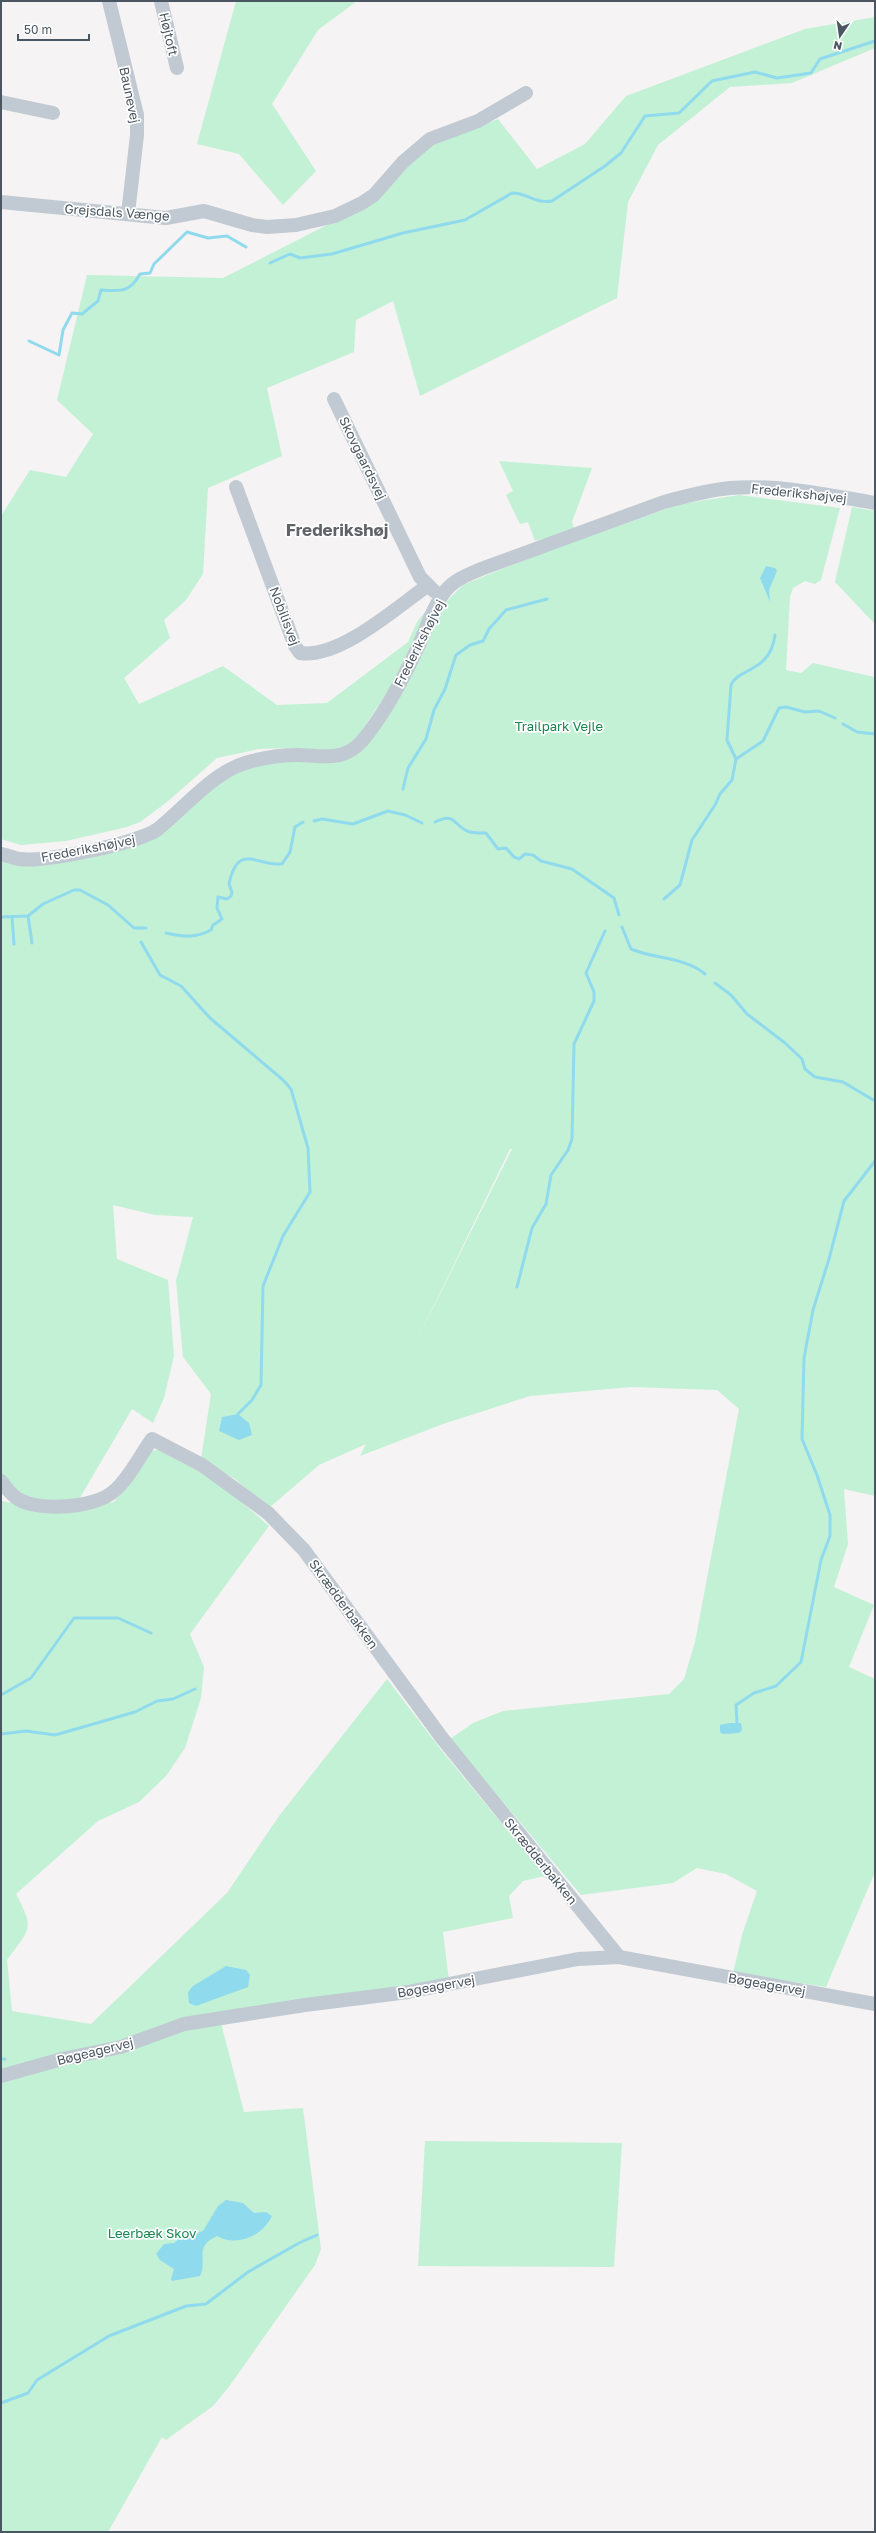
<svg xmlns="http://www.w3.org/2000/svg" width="876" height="2533" font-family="'Golos Text',sans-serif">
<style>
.green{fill:#c3f1d5;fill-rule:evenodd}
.water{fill:#90daee}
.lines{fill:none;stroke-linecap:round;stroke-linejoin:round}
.stream{stroke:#90daee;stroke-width:3}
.minor{stroke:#c1cad2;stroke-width:14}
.labels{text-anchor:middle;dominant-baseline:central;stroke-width:3.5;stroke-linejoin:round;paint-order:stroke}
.street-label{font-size:13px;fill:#4a5661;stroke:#fff}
.park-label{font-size:13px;fill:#17864f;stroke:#fff}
.district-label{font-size:17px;font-weight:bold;fill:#5f6368;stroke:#fff}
</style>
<rect width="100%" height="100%" fill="#f5f3f3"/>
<g class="green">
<path d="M236,1H357L318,30L272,104L316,171L283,205L239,154L197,144Z"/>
<path d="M875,17V48L792,83L730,87L658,145L628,202L617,298L420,396L393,301L356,320L354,352L267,388L282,456L208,488L203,574L186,600L164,620L170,638L124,678L139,704L223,666L277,705L327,703L408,642L417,622L428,608L430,611L390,688L356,739L341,749L319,752L290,748L259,749L217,758L167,802L140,822L127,827L66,841L21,845L1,839V516L30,470L66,477L93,434L57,400L87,275L223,278L378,199L411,163L431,146L498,119L537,169L585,144L626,96L805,29Z"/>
<path d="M499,461L592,468L572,522L575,531L535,541L528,522L520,524L506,495L513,491Z"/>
<path d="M739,495L840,508L821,580L815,584L805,581L793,588L790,597L786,670L801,673L813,663L874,677L875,670V1496L844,1489L848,1544L834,1587L874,1605L849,1667L875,1679V1872L826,1987L733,1973L742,1935L757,1891L726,1874L697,1868L673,1883L581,1895L450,1739L473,1723L503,1711L669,1694L684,1679L695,1642L739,1409L717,1390L631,1387L530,1396L443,1424L360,1456L366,1444L319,1465L269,1508L235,1479L201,1459L211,1394L183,1357L176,1281L193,1217L155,1215L113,1205L117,1259L168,1280L174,1356L164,1398L153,1423L132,1409L78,1501L54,1502L25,1498L1,1474V857C46,855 104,859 146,842C181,814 225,769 271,762C296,758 322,765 347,760L356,753L424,648L445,603L463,585L539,554L680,504ZM511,1149H512L415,1344L510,1149Z"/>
<path d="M852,507L875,511V624L835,582Z"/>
<path d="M163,1449L219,1483L269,1526L190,1634L204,1667L201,1698L185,1748L166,1776L139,1802L98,1821L16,1894C35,1930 30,1928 7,1960L12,2011L91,2024L227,1893L279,1816L387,1679L442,1751L545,1876L523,1881L509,1896L513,1918L443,1932L449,1980L117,2042L1,2071V1501L62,1511L114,1502L143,1459L151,1451Z"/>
<path d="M221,2023L244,2112L303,2108L321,2249L315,2265L228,2388L213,2406L166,2440L162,2437L108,2532H1V2083L184,2030Z"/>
<path d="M425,2141L622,2143L614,2267L418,2266Z"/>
</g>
<g class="water">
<path d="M766,566L775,568L777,571L769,590L770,602L760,578Z"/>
<path d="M238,1414L249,1423L252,1435L239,1440L219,1431L222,1417Z"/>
<path d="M729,1723H741L742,1730L739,1733L723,1734L720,1732V1725Z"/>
<path d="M226,1966L246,1970L250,1975L248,1987L196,2006L189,2003L188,1992L193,1986Z"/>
<path d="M226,2200L243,2203L254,2213L266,2212L272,2216C262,2237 236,2247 217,2236C193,2247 208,2259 200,2276L172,2281L171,2279L174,2269L160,2260L156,2254L164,2244L174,2243L190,2229L198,2233L203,2231L218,2206Z"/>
</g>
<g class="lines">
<g class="stream">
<path d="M270,263L290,254L300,258L332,254L403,233L465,220L512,193C528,193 535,204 552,201L605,166L621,153L645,116L679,113L712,81L755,72L777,78L811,73L820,59L875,41"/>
<path d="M29,341L59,355L63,330L72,313L82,314L98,301L101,290C120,291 130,293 140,274L150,273L154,264L187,232L208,238L227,236L246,247"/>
<path d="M843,724L857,732L875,734"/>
<path d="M736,759L727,740L731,685C739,667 770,673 775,635"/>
<path d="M403,789L408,768L426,739L434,710L445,689L456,655L470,645L483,641L489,629L506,610L547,599"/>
<path d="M314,821L322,819L353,824L388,811L405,815L422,823"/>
<path d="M435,822C457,811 453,827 470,832C474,833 481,833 486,833L498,849L506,848L514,857L519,859L525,854L533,855L541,861L572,869L614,898L619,915"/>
<path d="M664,899L680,885L692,840L715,805L720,794L732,780L736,759L763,741L779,708L786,707L805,712L819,711L835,718"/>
<path d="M28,916L32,943"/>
<path d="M1,917L28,916L43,904L74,890H80L108,905L134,928H146"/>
<path d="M12,917L14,944"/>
<path d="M622,927L631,949C654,959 685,957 705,974"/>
<path d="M166,933C183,937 196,938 211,930L213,925L222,919L217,908L218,897L227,899L231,896L232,892L229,884C238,842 256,866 282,864L290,852L295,827L303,822"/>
<path d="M141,942L160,975L181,986L210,1018L283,1080L291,1089L308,1148L310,1192L283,1236L263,1286L261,1385L252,1400L238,1414"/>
<path d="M715,983L731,995L747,1014L785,1043L802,1059L805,1069L815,1077L843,1082L875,1101"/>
<path d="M517,1287L532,1228L546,1204L551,1175L568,1150L572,1139L574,1044L594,1001V992L586,973L605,931"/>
<path d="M1,1695L31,1678L74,1618H118L151,1633"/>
<path d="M737,1723L736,1705L754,1693L776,1686L801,1662L821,1560L830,1536V1515L817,1475L802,1439L804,1358L813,1310L829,1259L844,1201L875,1161"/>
<path d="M1,1734L26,1731L55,1735L135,1712L157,1701L173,1699L195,1689"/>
<path d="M1,2059H5"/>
<path d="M1,2403L28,2393L37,2380L109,2336L186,2306L206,2304L248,2272L299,2243L317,2235"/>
</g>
<g class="minor">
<path d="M109,1L137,115V135L128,214"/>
<path d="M161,1L177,68"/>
<path d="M1,102L53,113"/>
<path d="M1,202L166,218L204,211L252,225L267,227L296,225L335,216L362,203L374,195L403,162L430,139L478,121L526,93"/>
<path d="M334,399L420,577L434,591"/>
<path d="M236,487L295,646L300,653C339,659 396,608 427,586"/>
<path d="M1,854C7,855 13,858 19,859C43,863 139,843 158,829C183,809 214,772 245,763C262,758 279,755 297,755C321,755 343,763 362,741C385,714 403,679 418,647C427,628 435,599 451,585C460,577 470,574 481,569L664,502C686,496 708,490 730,488C778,484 828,495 875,503"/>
<path d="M1,1481C6,1487 11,1495 18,1499C39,1512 96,1508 114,1491C128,1480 141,1454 152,1439L202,1465L268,1513L304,1550L442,1738L619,1957"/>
<path d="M1,2076L62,2059L121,2047L184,2024L305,2005L408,1992L578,1959L619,1957L875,2004"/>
</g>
</g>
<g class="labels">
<g class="street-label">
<text transform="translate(169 34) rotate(77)">Højtoft</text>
<text transform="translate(130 95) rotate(78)">Baunevej</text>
<text transform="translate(117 212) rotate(4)">Grejsdals Vænge</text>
<text transform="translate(363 458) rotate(64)">Skovgaardsvej</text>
<text transform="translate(799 493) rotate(6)">Frederikshøjvej</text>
<text transform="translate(285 616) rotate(69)">Nobilisvej</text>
<text transform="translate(419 643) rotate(-63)">Frederikshøjvej</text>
<text transform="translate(88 848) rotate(-11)">Frederikshøjvej</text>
<text transform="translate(344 1604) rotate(54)">Skrædderbakken</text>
<text transform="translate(541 1861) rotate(51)">Skrædderbakken</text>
<text transform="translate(767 1984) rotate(10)">Bøgeagervej</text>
<text transform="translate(436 1986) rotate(-10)">Bøgeagervej</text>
<text transform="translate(95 2051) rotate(-14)">Bøgeagervej</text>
</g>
<g class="park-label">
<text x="559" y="726">Trailpark Vejle</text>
<text x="152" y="2233">Leerbæk Skov</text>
</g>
<g class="district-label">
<text x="337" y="529">Frederikshøj</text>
</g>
</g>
<rect width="876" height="2533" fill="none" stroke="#4a5661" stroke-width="4"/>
<g transform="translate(840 36) rotate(193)" stroke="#ffffff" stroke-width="3" paint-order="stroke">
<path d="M0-3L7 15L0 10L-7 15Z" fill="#4a5661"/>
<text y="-6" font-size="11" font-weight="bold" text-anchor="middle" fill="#4a5661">N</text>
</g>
<path d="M18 34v6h71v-6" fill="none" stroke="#4a5661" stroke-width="2"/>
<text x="24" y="34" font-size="12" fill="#4a5661" stroke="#ffffff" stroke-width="3" paint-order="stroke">50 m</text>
</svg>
